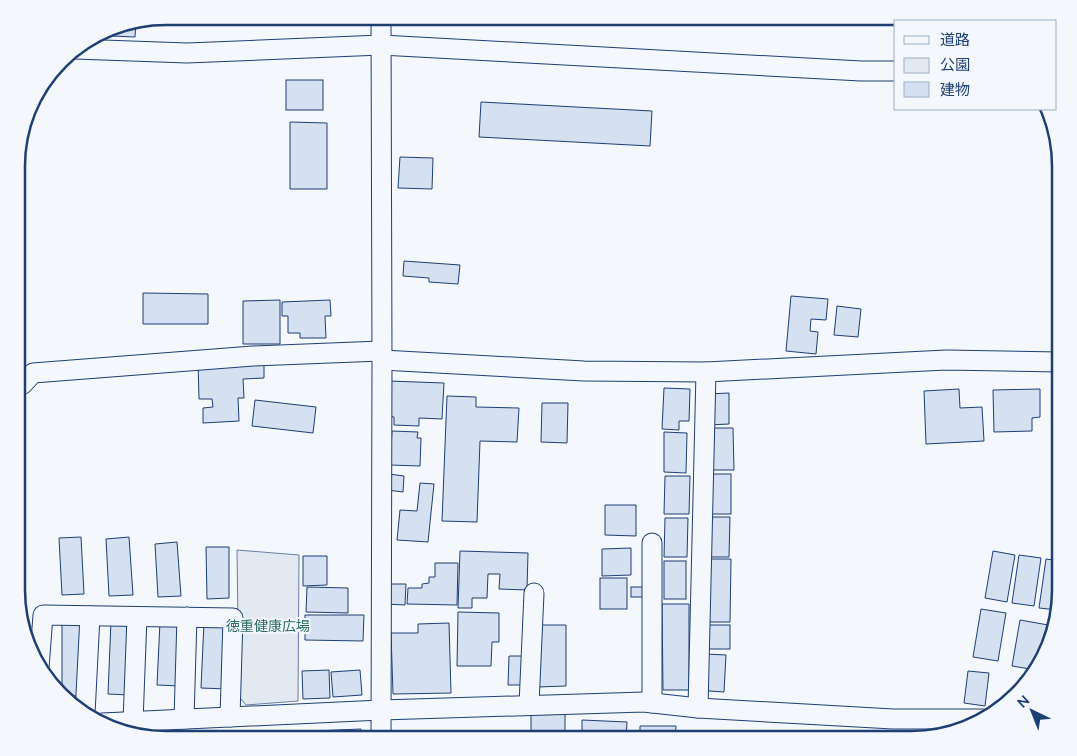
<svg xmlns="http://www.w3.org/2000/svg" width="1077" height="756" font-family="Mulish,'Noto Sans JP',sans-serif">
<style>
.green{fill:#e3e9f0;stroke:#687fa3}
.building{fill:#d5e0f0;stroke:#1d3f73}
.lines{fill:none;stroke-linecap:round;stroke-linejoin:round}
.street-casing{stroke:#1d3f73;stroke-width:21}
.street{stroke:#f4f7fb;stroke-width:19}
.labels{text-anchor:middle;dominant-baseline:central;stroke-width:4;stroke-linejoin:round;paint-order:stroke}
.park-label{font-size:14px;fill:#2c6c60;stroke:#f4f7fb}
.rim{fill:none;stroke:#1d3f73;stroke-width:2.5}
</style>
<rect width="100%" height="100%" fill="#f4f7fb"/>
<path class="green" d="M237,550L299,555L298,701L246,705L239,697Z"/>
<g class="building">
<rect x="392" y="16" width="43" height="6"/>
<path d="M136,21L135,37L112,36V28L118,24Z"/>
<rect x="286" y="80" width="37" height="30"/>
<path d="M481,102L652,111L650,146L479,137Z"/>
<path d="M290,122L327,123V189H290Z"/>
<path d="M400,157L433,158L432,189L398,188Z"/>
<path d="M404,261L460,265L458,284L429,282V278L403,276Z"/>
<path d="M143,293L208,294V324H143Z"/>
<path d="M791,296L828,299L826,320L811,319L810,331L818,332L816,354L786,351Z"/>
<path d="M280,300V344H243V301Z"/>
<path d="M330,300L331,316H325L326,338H300V333H288V316H282V302Z"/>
<path d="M837,306L861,309L858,337L834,335Z"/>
<path d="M264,359V378L243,379L244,398H238L239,421L203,423V408L213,407L212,399H199L198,361Z"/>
<path d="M389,381L444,383L442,419L419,418V426L394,425V417L387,416Z"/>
<path d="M664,388L690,389L689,421H679V430L662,429Z"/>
<path d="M959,389L960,408L982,407L984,441L926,444L924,391Z"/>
<path d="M1040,389V417L1032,418V431L994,432L993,390Z"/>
<path d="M729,393V424L708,425V394Z"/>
<path d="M447,396L476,397V407L519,408L517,442L480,441L477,522L442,521Z"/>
<path d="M255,400L316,407L313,433L252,426Z"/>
<path d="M542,403H568L567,443L541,442Z"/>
<path d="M706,428H733L734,470H707Z"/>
<path d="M392,431L418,432L417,438H421L420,466L390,465Z"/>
<path d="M664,432L687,433L686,473L664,472Z"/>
<path d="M389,474L404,476L403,492L387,490Z"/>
<rect x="707" y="474" width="24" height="40"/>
<path d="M665,476H690L689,514H664Z"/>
<path d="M420,483L434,484L428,542L397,540L400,510L417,511Z"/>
<path d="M605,505H636V536L605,535Z"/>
<path d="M706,517H730L729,557H706Z"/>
<path d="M665,518H688L687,557H664Z"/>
<path d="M81,537L84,594L62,595L59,538Z"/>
<path d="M129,537L133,595L109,596L106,539Z"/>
<path d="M177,542L181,596L158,597L155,544Z"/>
<path d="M206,547H229V598L207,599Z"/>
<path d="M631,548V575L602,576V549Z"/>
<path d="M460,551L528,553L527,590L499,589L500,574H488L487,598H472V608H458Z"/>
<path d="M993,551L1015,555L1007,602L985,598Z"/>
<path d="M1019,555L1041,558L1034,606L1012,603Z"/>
<path d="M303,556H327V585L303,586Z"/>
<path d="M705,559H731L730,622H705Z"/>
<path d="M1046,559L1060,561V599L1058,610L1039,608Z"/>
<rect x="664" y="561" width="22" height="38"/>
<path d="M435,563H458L457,605L407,604L408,588H422V584L429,583V577H435Z"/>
<rect x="600" y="578" width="27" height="31"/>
<path d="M386,584H406L405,605L385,604Z"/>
<path d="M307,587L348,588V613L306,612Z"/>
<rect x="631" y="587" width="16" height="10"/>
<path d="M662,604H689V690H663Z"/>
<path d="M981,609L1006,613L998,661L973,657Z"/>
<path d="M458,612L499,613V642H492L491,666H457Z"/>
<path d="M305,615H364L363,641L305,640Z"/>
<path d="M62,620H83V696H63L62,694Z"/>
<path d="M1020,620L1054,626L1049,647L1036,670L1012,666Z"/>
<path d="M111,621L131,622L129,695L108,694Z"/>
<path d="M160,622L183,623L180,686L157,685Z"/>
<path d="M204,622H230L227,689L201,688Z"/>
<path d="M449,623L451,693L393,694L391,633H418V624Z"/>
<path d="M537,625H566V686L537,687Z"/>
<rect x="705" y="625" width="25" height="24"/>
<path d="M705,654L726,655L724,692L709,691L704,684Z"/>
<path d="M509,656H522V685H508Z"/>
<path d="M329,670L330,698L303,699L302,671Z"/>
<path d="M360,670L362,695L333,697L331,672Z"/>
<path d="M968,671L989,673L985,706L964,703Z"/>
<rect x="531" y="714" width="34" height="26"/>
<path d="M582,720L627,722L626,740H582Z"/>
<path d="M640,726H676L675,740H640Z"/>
<path d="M361,729V740H313V731Z"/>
</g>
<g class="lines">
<defs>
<g id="street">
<path d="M75,49L187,53L381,45L861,71H896"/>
<path d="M382,360L584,371L706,372L946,360L1060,362"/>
<path d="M18,384H23L33,373L253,356L381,351"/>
<path d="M652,543V703"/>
<path d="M39,668L43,615L233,618L230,717"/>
<path d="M529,705L534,593"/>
<path d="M698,708L706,372"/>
<path d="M85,714L90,616"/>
<path d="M184,719L187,617"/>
<path d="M133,722L137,617"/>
<path d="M102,723L381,710L644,702L698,708L893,719H983"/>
<path d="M381,740L382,360L381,16"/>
</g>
</defs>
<use href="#street" class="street-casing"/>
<use href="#street" class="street"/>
</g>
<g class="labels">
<g class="park-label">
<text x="268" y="626">徳重健康広場</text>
</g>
</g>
<path d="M0 0H1077V756H0ZM166 25H911A141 141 0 0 1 1052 166V590A141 141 0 0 1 911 731H166A141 141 0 0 1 25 590V166A141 141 0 0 1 166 25Z" fill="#f4f7fb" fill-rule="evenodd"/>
<path class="rim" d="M166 25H911A141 141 0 0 1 1052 166V590A141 141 0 0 1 911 731H166A141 141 0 0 1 25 590V166A141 141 0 0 1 166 25Z"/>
<rect x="894" y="20" width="162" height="90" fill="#f4f7fb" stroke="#9eadc5"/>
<rect x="904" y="36" width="25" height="8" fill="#f4f7fb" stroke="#9eadc5"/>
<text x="940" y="45" font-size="15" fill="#1d3f73">道路</text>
<rect x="904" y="58" width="25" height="15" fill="#e3e9f0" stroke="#9eadc5"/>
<text x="940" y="70" font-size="15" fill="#1d3f73">公園</text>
<rect x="904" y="82" width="25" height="15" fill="#d5e0f0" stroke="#9eadc5"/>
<text x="940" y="95" font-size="15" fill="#1d3f73">建物</text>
<g transform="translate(1032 711) rotate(317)" stroke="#f4f7fb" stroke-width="4" paint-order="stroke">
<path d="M0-4L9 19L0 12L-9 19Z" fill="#1d3f73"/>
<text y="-8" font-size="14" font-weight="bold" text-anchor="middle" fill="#1d3f73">N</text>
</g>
</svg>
